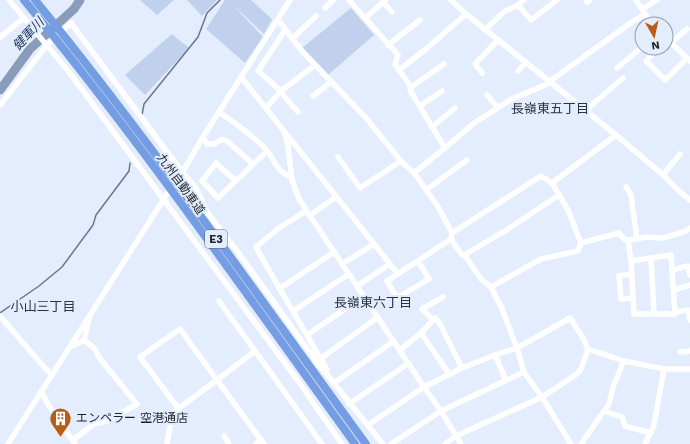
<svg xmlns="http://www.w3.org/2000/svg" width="690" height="444" font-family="'Work Sans','Noto Sans JP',sans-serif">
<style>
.green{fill:#c1d1ed}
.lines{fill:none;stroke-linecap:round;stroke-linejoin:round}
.stream{stroke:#69778e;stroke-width:1.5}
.river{stroke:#899cba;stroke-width:9}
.minor{stroke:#fff;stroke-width:5.5}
.highway{stroke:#759de3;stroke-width:8}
.labels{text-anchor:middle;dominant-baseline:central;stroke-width:4;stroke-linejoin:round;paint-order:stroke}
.shield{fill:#e4edfd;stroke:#595f68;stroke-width:1}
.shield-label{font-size:11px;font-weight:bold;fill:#1d2228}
.street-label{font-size:12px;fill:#1d2228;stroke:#e4edfd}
.poi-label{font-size:12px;fill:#1d2228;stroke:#e4edfd;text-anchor:start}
.water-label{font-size:13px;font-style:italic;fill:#1f3761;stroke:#e4edfd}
.neighbourhood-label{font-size:13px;fill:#2a3341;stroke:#e4edfd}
</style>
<rect width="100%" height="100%" fill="#e4edfd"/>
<g class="green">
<path d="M140,0H174L157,15Z"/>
<path d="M187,0H217L202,16Z"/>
<path d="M225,0H251L272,19L264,34L233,5L263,37L245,63L206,29Z"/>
<path d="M351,8L374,35L328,75L302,48Z"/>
<path d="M172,34L189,48L145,95L125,75Z"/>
</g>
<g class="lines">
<g class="stream">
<path d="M142,115L144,104L198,37L207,13L220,0"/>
<path d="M0,313L39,286L62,267L93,225L96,215L129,171L130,163"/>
</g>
<path class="river" d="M0,90L30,49L74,9L80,0"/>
<g class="minor">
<path d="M9,0L69,72L296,378L342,444"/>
<path d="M349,0L398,55L395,64L409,84L411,92L445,148"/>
<path d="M451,0L466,14L616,135L662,174L679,191L690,200"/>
<path d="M636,0L652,24"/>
<path d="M383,2L392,12"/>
<path d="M587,2L590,0"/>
<path d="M518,5L531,20L557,0"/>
<path d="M325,8L333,0"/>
<path d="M642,9L657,0"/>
<path d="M365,18L386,0"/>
<path d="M278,20L302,51L366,118L401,161L414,173L437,205L452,233"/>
<path d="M285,30L258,71L281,91L284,96L298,112"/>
<path d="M485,30L505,11L517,6L524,0"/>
<path d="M0,37L24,18"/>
<path d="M666,38L690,61"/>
<path d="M292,39L316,16"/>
<path d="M671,43L687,29"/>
<path d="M388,45L420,20"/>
<path d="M658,48L646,61L665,80L687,58"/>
<path d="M617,68L642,47"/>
<path d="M399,70L426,49L466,14"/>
<path d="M518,71L526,62"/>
<path d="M482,73L475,64L498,40"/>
<path d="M241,77L390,264L357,286"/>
<path d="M550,81L632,22L645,14"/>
<path d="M410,88L444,64"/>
<path d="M487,95L498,108"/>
<path d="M313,96L331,82"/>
<path d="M0,105L47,45L71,23L182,172L196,188L207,212L240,255L316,361L383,444"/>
<path d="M420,106L442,91"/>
<path d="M266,108L281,91L315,65"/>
<path d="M586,110L623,78"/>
<path d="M219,112C235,123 251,134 265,148C276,160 273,169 291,177"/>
<path d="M432,127L455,108"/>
<path d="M284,132L288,145L292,180L299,199L424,387L441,411L461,444"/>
<path d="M203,137L207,144H214L222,139L227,141L253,164"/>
<path d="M338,157L360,188L401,161"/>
<path d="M414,173L445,148L474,123L512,99L552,82"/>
<path d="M663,175L680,154"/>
<path d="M179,178L203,137L290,0"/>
<path d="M236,181L216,163L202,181L218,198L267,151"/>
<path d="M552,183L616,135"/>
<path d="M626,187L631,195L637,239"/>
<path d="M426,190L467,160"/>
<path d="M306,211L279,228L256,247C279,289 304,329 327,370"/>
<path d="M309,216L336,197"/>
<path d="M451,239L461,254L465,256L481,279L491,287L502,309L517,348L524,372L542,397L571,444"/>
<path d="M628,240L631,261L634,314H675L671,255L631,261"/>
<path d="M464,255L505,231L559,195"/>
<path d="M651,258L654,314"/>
<path d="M418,261L429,279L397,298L387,281L451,239L452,233L541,176L552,183L568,210L581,243L619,233L624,239L628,240L647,237L662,238L684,232L690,228"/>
<path d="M342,264L374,244"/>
<path d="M390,264L398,274"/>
<path d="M672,270L688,266L690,275"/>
<path d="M632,274L619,276L621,299L633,298"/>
<path d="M491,287L541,259L578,251L581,243"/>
<path d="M279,289L334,252"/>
<path d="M674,290L690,285"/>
<path d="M219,301L322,444"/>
<path d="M293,311L349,274"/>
<path d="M675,312L688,310L690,320"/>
<path d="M0,316L44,367L51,374"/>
<path d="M433,320L422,309L443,297"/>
<path d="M421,333L449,374"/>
<path d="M307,335L364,296"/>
<path d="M84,340L89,319"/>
<path d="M70,347L84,340L94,348L101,360L137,404L107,421L94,424L73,440"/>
<path d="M400,350L421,333L435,318L440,324L462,368"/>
<path d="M680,352L690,351"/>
<path d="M495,355L506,380"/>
<path d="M320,359L378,317"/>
<path d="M334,383L394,341"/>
<path d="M41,391L49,406L75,444"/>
<path d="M349,404L409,363"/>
<path d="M178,408L140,357L180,329L217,380L255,351"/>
<path d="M604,411L622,417L625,426L651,433"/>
<path d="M368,425L424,387L462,368L495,355L517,348L570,318L583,338L588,349L624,361L664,369H690"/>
<path d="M224,436L229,444"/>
<path d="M8,444L167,194"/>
<path d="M167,444L170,426L175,411L217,380L264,444"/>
<path d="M256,444L262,440"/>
<path d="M391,444L441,411L524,372"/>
<path d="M445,444L456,436L542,397L571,378L578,373L581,369L588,349"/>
<path d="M581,444L609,404L613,387L624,361"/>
<path d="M645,444L654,425L664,369"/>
</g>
<g class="highway">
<path d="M24,0C141,142 247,295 355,444"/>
<path d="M35,0C152,143 257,295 366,444"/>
</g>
</g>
<defs>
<symbol id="building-pin" viewBox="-11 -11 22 30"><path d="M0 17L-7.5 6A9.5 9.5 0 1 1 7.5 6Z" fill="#ba5c13" stroke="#e4edfd"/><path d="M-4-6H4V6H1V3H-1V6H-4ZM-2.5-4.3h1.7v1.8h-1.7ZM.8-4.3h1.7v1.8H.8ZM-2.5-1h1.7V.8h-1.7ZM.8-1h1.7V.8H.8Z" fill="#fff"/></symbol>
</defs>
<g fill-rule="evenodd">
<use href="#building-pin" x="48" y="406" width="25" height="34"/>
</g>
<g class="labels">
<rect class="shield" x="205" y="230" width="22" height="18" rx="3"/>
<g class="shield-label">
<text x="216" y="239">E3</text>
</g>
<g class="street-label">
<text transform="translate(181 184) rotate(54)">九州自動車道</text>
</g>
<g class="poi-label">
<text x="76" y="418">エンペラー 空港通店</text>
</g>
<g class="water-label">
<text transform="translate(28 34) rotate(-47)">健軍川</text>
</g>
<g class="neighbourhood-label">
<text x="550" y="108">長嶺東五丁目</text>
<text x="373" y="302">長嶺東六丁目</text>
<text x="43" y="306">小山三丁目</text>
</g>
</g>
<g transform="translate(654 36) rotate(171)"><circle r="19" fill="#e4edfd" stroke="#949ca8"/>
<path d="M0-3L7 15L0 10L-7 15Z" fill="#ba5c13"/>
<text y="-6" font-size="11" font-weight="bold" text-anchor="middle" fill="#1d2228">N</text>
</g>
</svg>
